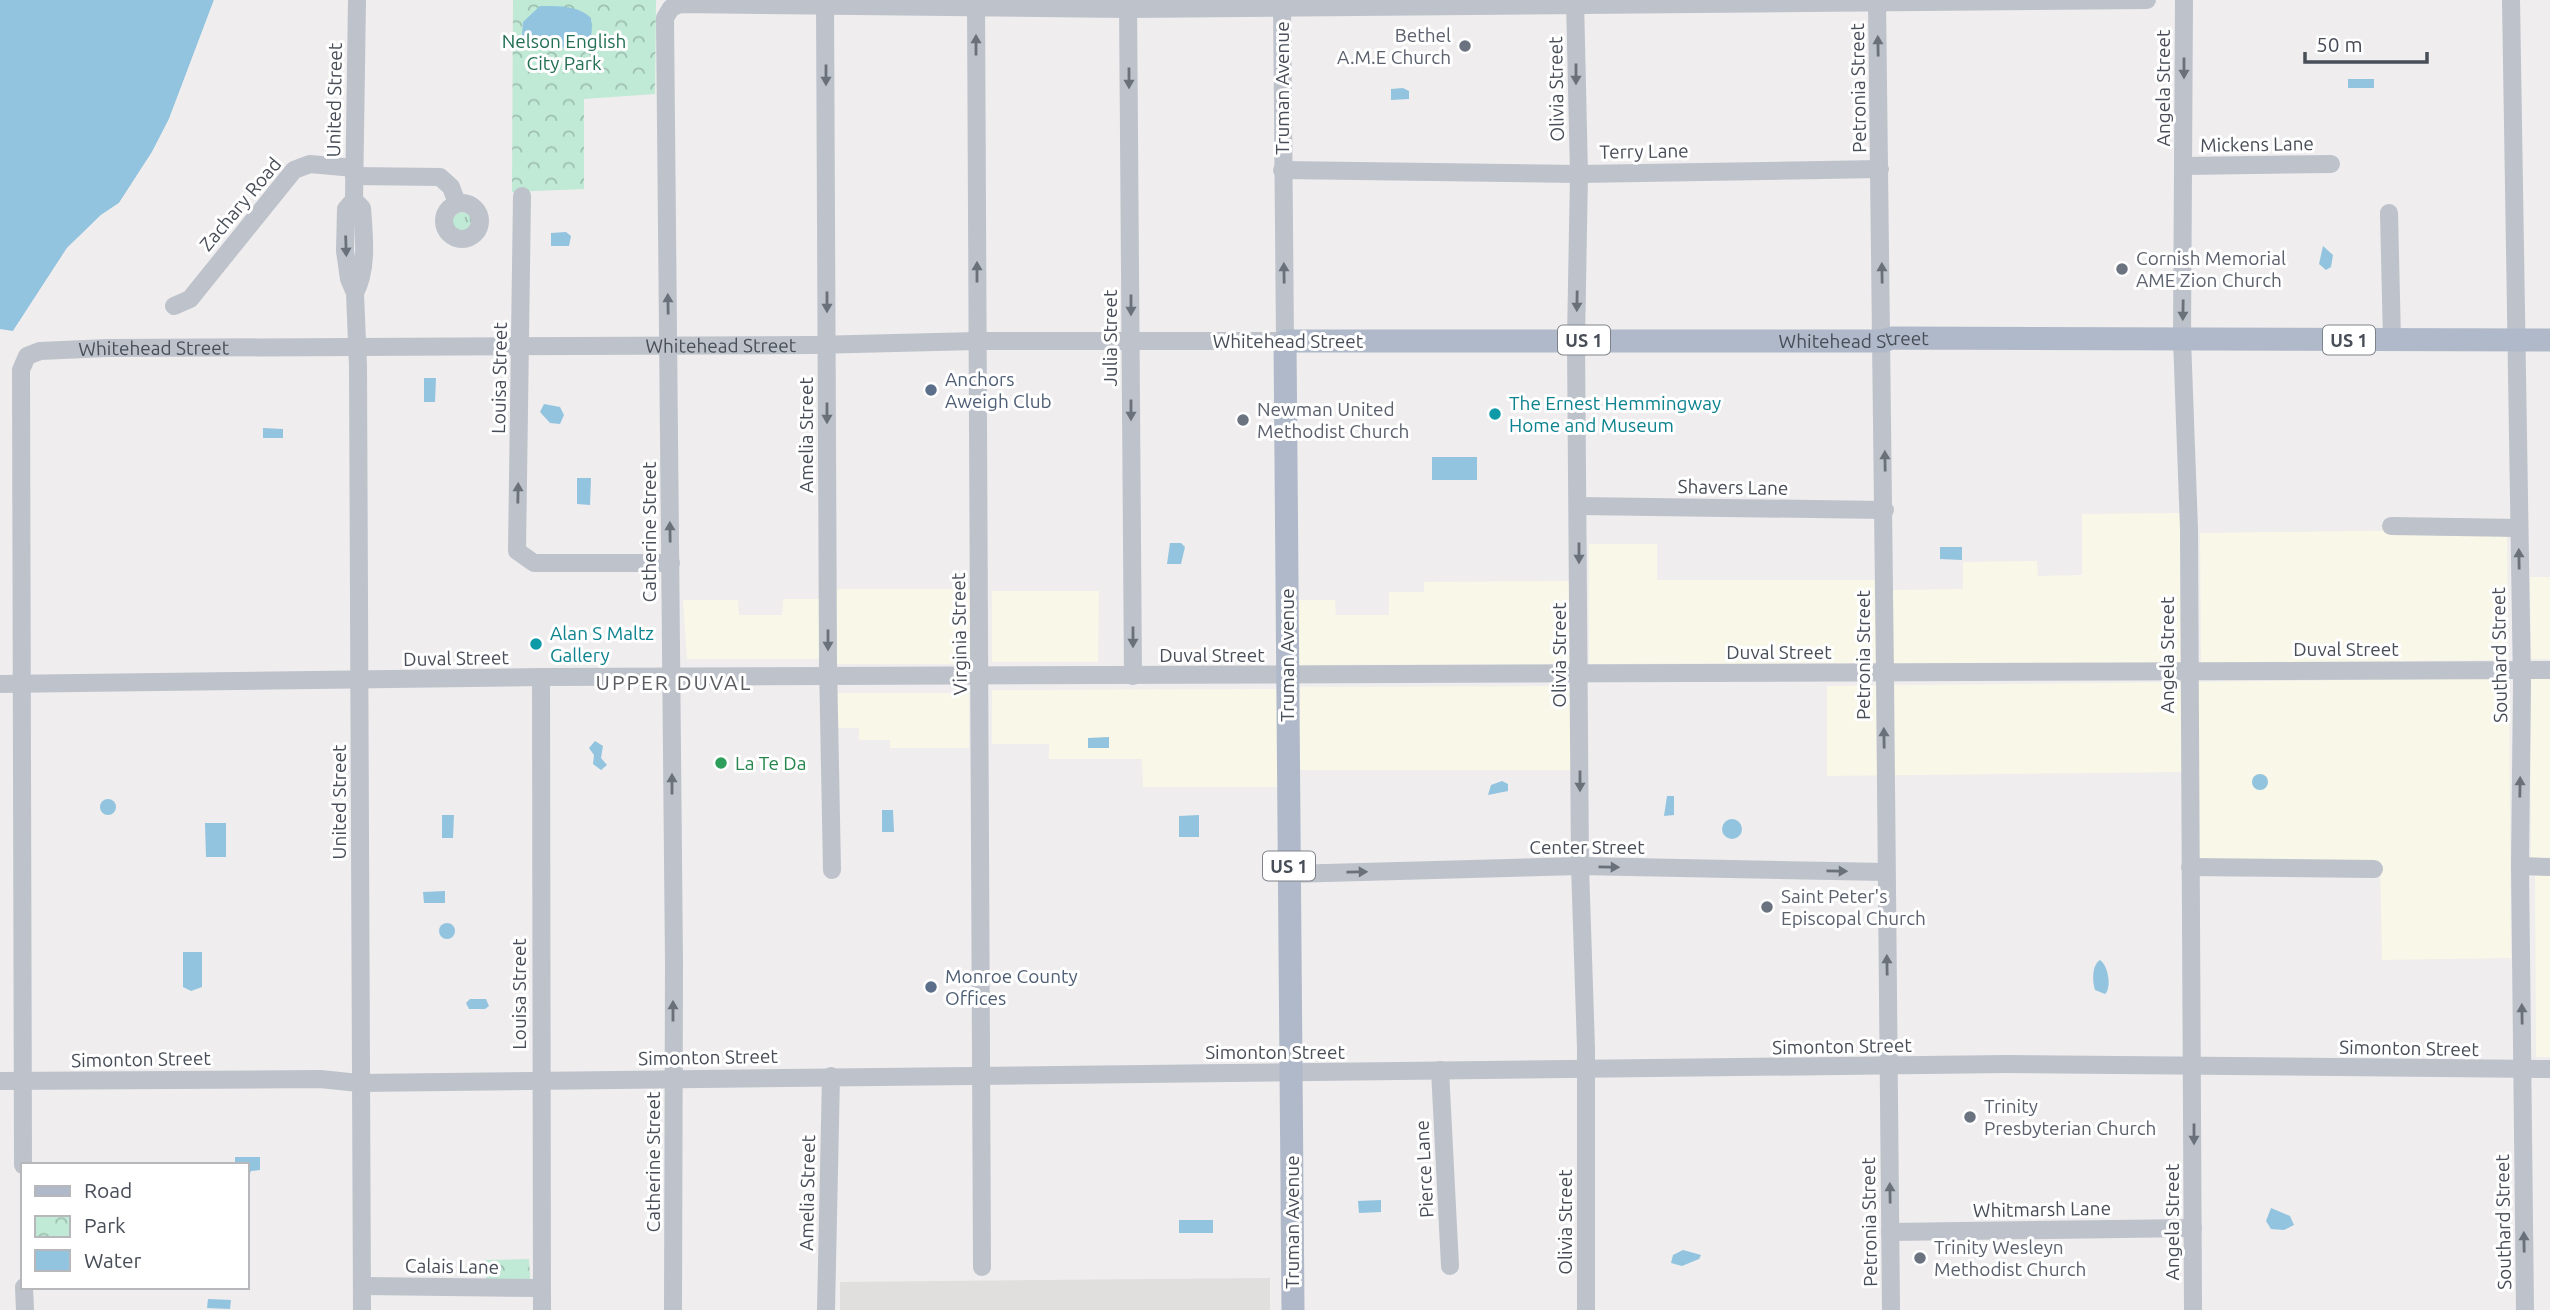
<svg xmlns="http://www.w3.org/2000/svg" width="2550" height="1310" font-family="Ubuntu,sans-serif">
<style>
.commercial{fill:#f9f7e7}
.education{fill:#e0dfde}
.grass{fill:url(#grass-tufts)}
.park{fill:url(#park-crowns)}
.water{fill:#92c4e0}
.pier{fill:#efeded}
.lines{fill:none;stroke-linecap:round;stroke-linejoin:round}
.minor{stroke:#bdc2cb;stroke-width:18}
.major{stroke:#b0b9c9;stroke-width:23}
.oneway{fill:#6b717a}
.worship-dot{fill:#6b7280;stroke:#fff;stroke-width:2.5}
.service-dot{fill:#5c6f8a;stroke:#fff;stroke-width:2.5}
.culture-dot{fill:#0f9aa8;stroke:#fff;stroke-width:2.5}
.leisure-dot{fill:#2e9e5b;stroke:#fff;stroke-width:2.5}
.labels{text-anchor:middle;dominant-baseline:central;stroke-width:6;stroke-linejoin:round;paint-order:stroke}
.shield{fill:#fff;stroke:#7f838a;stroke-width:2}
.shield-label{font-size:18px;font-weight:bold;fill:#484e58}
.worship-label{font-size:19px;fill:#5b616d;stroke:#fff;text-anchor:start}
.park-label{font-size:19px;fill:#227054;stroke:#fff}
.street-label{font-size:19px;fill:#484e58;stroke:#fff}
.service-label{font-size:19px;fill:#4e5e75;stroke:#fff;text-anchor:start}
.culture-label{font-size:19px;fill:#0d838f;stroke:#fff;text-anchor:start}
.leisure-label{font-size:19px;fill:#27864d;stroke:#fff;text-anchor:start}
.neighbourhood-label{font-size:21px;letter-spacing:2px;fill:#5b5c61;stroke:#fff}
</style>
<defs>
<pattern id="grass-tufts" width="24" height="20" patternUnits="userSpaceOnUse" patternTransform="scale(1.75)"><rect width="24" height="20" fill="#c0e9d6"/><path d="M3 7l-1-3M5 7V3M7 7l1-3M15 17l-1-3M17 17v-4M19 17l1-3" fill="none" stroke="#9ebfb0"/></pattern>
<pattern id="park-crowns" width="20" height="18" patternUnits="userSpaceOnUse" patternTransform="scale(1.75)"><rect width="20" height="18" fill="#c0e9d6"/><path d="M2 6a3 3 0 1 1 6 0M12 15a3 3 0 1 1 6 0" fill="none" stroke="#9ebfb0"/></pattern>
</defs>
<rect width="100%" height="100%" fill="#efeded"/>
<g class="commercial">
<path d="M2180,513L2181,663L1893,667L1892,590L1963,589V562L2037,561L2038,576L2082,575V514Z"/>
<path d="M2507,529L2508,660L2201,663L2200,533Z"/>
<path d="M1589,544H1657V580H1880V663L1589,664Z"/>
<path d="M2530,577H2550V659H2531Z"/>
<path d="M1574,581V664L1294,665L1295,600H1335L1336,615H1389V592H1424V582Z"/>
<rect x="836" y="589" width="138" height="75"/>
<path d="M992,591H1099L1098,662H992Z"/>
<path d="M783,599H820L821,659H687L683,600H738L739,615H782Z"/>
<path d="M2509,678L2511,958L2382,960L2380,863H2199L2198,682Z"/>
<path d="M2530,678H2550V861H2531Z"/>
<path d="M2184,682L2185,772L1827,776V686Z"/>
<path d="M1576,686V770H1297V687Z"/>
<path d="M1280,689L1279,787H1143L1142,759H1049V744H992V690Z"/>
<path d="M830,693H969V748H890V740H859V728H833Z"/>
<path d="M2550,874V1057H2536L2535,875Z"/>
</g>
<path class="education" d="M1270,1278V1310H840V1282Z"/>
<circle class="grass" cx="462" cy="222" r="10"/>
<g class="park">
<path d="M513,0H656L655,94L584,99V189L512,192Z"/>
<path d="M529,1259L530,1279L486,1281L485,1260Z"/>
</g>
<g class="water">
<path d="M0,0H214L169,119L152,152L119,203L101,215L67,248L13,331L0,329Z"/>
<path d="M540,6C557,6 578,5 591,18C591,22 593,30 591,35C584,53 540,48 527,43L522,35L523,22Z"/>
<rect x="2348" y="79" width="26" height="9"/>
<path d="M1403,88L1409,91V99L1391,100V89Z"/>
<path d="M566,232L571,236L569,246H551V233Z"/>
<path d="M2323,246L2333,255L2331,267L2326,270L2319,264Z"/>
<path d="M424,378H436L435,402H424Z"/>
<path d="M544,404L560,407L564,415L560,424L550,423L540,412Z"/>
<path d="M263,428L283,429V438H263Z"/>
<rect x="1432" y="457" width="45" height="23"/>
<path d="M577,478H591L590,505L577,504Z"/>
<path d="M1170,543H1181L1185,547L1181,564H1167Z"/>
<path d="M1940,547H1962V560L1940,559Z"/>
<path d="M1109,737V748H1088V738Z"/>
<path d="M595,741L603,746L601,758L607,765L601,770L593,764L594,755L589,748Z"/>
<circle cx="2260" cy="782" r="8"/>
<path d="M1502,781L1508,784V791L1488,795L1491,785Z"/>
<path d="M1667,796H1674V815L1664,816Z"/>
<circle cx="108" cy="807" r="8"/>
<path d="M882,810H893L894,832H882Z"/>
<path d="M442,815H454L453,838H442Z"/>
<path d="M1199,815V837H1179V816Z"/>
<circle cx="1732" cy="829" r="10"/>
<path d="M205,823H226V857H206Z"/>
<path d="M445,891V903H424L423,892Z"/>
<circle cx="447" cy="931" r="8"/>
<path d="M183,952H202V987L191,991L183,987Z"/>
<path d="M2100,960C2108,965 2112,988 2105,994L2095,990C2092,981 2092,965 2100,960Z"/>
<path d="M470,999H486L489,1006L485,1009H469L466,1003Z"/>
<path d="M235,1157H260V1170L251,1171L247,1181V1165H235Z"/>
<path d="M1381,1200V1212L1359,1213L1358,1201Z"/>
<path d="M2271,1208L2290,1216L2294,1225L2284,1230L2271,1229L2266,1221Z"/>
<rect x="1179" y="1220" width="34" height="13"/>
<path d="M1683,1250L1701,1255L1699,1259L1682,1266L1671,1263L1673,1255Z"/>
<path d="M208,1299L231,1300L230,1309L207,1308Z"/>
</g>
<path class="pier" d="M214,0H218L173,120L155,154L122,205L103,218L70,250L17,331H13L67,248L101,215L119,203L152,152L169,119Z"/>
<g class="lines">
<g class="minor">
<path d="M357,0L354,200L346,209L345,251L349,279L355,293L358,366L362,1310"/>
<path d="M825,0L828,663L832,870"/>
<path d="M976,0L982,1267"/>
<path d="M1128,0L1133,676"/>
<path d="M1575,0L1579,174L1576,340L1580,866L1586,1048V1310"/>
<path d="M1877,0C1881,437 1889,873 1891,1310"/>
<path d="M2184,0L2182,339L2189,529L2193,1310"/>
<path d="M2511,0L2522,685L2520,866L2525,1310"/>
<path d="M2184,166L2331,164"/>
<path d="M1282,170L1579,174L1880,169"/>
<path d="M354,176L440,177L451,187L457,203"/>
<path d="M522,196L517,551L534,563H671"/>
<path d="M354,200L362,208C364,236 368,268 355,293"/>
<circle cx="462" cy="221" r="18"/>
<path d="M2389,213L2392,340"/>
<path d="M174,306L190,299L294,170L310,164L354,168"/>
<path d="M1579,506L1885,510"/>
<path d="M2391,526L2519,528"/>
<path d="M541,677L542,1310"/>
<path d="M0,684L541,677L2550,670"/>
<path d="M2520,866L2550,867"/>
<path d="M2190,867L2374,869"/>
<path d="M1289,874L1580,866L1886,872"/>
<path d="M1440,1070L1450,1266"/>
<path d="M0,1081L320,1079L359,1083L2006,1064L2550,1069"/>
<path id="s1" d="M23,1165L21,370L27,356L40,351L107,348L813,345L977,341H1285L1282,0"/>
<path d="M1890,1232L2193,1228"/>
<path d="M363,1286L541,1288"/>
<path d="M24,1287L25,1310"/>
<path d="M673,1310L674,963L665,18L671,8L680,4L1128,9L2147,0"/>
<path d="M826,1310L831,1076"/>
</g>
<path class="major" id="s2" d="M1293,1310L1285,341H1883L1892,338L2550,340"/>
</g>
<defs><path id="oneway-solid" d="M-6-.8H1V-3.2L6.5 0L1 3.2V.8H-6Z" transform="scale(1.75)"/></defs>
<g class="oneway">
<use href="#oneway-solid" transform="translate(976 45) rotate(-90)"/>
<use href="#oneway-solid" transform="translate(1878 46) rotate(-91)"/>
<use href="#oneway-solid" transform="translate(2184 68) rotate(90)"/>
<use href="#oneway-solid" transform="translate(1576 74) rotate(90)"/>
<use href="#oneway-solid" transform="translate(826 75) rotate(90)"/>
<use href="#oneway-solid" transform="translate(1129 78) rotate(90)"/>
<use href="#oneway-solid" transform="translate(346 246) rotate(88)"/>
<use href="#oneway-solid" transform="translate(977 272) rotate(-90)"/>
<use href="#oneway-solid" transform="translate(1284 273) rotate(-91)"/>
<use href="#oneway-solid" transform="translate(1882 273) rotate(-91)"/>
<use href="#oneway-solid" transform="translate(1577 301) rotate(91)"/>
<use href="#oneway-solid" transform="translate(827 302) rotate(90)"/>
<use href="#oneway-solid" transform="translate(668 304) rotate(-91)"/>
<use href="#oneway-solid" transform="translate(1131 305) rotate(90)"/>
<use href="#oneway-solid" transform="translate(2183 310) rotate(91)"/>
<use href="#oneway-solid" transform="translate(1131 410) rotate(90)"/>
<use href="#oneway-solid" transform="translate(827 413) rotate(90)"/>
<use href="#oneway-solid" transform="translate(1885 461) rotate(-91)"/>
<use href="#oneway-solid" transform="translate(518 493) rotate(-89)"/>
<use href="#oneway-solid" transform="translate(670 532) rotate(-91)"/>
<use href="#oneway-solid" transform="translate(1579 553) rotate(90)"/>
<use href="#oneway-solid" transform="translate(2519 559) rotate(-91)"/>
<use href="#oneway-solid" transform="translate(1133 637) rotate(90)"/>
<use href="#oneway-solid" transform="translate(828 640) rotate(90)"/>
<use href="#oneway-solid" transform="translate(1884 738) rotate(-91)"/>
<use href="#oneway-solid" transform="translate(1580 781) rotate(90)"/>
<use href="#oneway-solid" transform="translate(672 784) rotate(-90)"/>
<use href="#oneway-solid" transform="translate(2520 787) rotate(-89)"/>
<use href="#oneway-solid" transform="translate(1609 867) rotate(1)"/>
<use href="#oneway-solid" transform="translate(1837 871) rotate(1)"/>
<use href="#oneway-solid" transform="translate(1357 872) rotate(-1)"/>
<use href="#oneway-solid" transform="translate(1887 965) rotate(-91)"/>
<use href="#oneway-solid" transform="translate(673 1011) rotate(-90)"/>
<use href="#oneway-solid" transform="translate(2522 1014) rotate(-91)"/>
<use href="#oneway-solid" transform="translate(2194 1134) rotate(90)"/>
<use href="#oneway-solid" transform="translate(1890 1193) rotate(-91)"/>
<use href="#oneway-solid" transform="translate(2524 1242) rotate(-91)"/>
</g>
<g class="worship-dot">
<circle cx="1465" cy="46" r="7"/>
<circle cx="2122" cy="269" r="7"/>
<circle cx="1243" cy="420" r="7"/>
<circle cx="1767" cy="907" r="7"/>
<circle cx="1970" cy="1117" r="7"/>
<circle cx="1920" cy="1258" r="7"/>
</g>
<g class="service-dot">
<circle cx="931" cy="390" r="7"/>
<circle cx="931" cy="987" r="7"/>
</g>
<g class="culture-dot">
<circle cx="1495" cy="414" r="7"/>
<circle cx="536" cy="644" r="7"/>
</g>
<circle class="leisure-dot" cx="721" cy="763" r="7"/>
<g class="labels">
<g class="shield">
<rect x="1558" y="325.5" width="52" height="29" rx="5"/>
<rect x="2323" y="325.5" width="52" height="29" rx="5"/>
<rect x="1263" y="851.5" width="52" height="29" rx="5"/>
</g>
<g class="shield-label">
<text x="1584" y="340">US 1</text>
<text x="2349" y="340">US 1</text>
<text x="1289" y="866">US 1</text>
</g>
<g class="worship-label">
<text x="1451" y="35" text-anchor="end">Bethel<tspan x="1451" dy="22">A.M.E Church</tspan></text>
<text x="2136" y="258">Cornish Memorial<tspan x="2136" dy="22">AME Zion Church</tspan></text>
<text x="1257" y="409">Newman United<tspan x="1257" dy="22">Methodist Church</tspan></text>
<text x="1781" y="896">Saint Peter's<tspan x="1781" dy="22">Episcopal Church</tspan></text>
<text x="1984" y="1106">Trinity<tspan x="1984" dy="22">Presbyterian Church</tspan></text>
<text x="1934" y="1247">Trinity Wesleyn<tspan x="1934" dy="22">Methodist Church</tspan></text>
</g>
<g class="park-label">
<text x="564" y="41">Nelson English<tspan x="564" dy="22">City Park</tspan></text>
</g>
<g class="street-label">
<text transform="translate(1282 88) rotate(-90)">Truman Avenue</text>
<text transform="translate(1858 88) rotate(-91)">Petronia Street</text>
<text transform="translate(2163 88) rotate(-90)">Angela Street</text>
<text transform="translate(1556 89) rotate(-91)">Olivia Street</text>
<text transform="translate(334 100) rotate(-89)">United Street</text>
<text transform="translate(2257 144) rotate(-1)">Mickens Lane</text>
<text transform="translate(1644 151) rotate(-1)">Terry Lane</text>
<text transform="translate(240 204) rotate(-50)">Zachary Road</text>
<text transform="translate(1110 338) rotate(-90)">Julia Street</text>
<text stroke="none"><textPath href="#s2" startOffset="1538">Whitehead Street</textPath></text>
<text x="1288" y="341">Whitehead Street</text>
<text stroke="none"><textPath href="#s1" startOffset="1505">Whitehead Street</textPath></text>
<text stroke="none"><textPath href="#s1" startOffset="938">Whitehead Street</textPath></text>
<text transform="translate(499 378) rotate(-89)">Louisa Street</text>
<text transform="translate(806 435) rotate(-90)">Amelia Street</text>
<text transform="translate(1733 487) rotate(1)">Shavers Lane</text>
<text transform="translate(649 532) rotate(-90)">Catherine Street</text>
<text transform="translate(959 634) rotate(-91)">Virginia Street</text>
<text x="2346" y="649">Duval Street</text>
<text x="1779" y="652">Duval Street</text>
<text x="1212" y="655">Duval Street</text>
<text transform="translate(1287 655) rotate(-90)">Truman Avenue</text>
<text transform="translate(1559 655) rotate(-90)">Olivia Street</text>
<text transform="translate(1863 655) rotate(-90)">Petronia Street</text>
<text transform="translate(2167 655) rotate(-90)">Angela Street</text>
<text transform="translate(2499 655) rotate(-91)">Southard Street</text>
<text transform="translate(456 658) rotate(-1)">Duval Street</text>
<text transform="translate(339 802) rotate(-90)">United Street</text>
<text x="1587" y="847">Center Street</text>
<text transform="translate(519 994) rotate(-90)">Louisa Street</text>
<text transform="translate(1842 1046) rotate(-1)">Simonton Street</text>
<text transform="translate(2409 1048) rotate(1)">Simonton Street</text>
<text x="1275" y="1052">Simonton Street</text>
<text transform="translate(708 1057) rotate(-1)">Simonton Street</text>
<text transform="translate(141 1059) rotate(-1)">Simonton Street</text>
<text transform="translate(653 1162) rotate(-90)">Catherine Street</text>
<text transform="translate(1424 1169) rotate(-93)">Pierce Lane</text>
<text transform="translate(807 1193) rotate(-89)">Amelia Street</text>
<text transform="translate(2042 1209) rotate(-1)">Whitmarsh Lane</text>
<text transform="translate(1292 1222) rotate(-90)">Truman Avenue</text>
<text transform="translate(1565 1222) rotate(-90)">Olivia Street</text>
<text transform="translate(1869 1222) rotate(-91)">Petronia Street</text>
<text transform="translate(2172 1222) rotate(-90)">Angela Street</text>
<text transform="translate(2503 1222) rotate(-91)">Southard Street</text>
<text transform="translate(452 1266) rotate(1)">Calais Lane</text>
</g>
<g class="service-label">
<text x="945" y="379">Anchors<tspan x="945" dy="22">Aweigh Club</tspan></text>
<text x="945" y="976">Monroe County<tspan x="945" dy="22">Offices</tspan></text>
</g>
<g class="culture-label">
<text x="1509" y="403">The Ernest Hemmingway<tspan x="1509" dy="22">Home and Museum</tspan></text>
<text x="550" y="633">Alan S Maltz<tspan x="550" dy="22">Gallery</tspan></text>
</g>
<g class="leisure-label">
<text x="735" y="763">La Te Da</text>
</g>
<g class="neighbourhood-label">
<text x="674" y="682">UPPER DUVAL</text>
</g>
</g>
<rect x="21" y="1163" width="228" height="126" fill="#ffffff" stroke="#b6b8bc" stroke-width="2"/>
<rect x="35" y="1186" width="35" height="10" fill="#b0b9c9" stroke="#b6b8bc" stroke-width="2"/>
<text x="84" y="1198" font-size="21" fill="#484e58">Road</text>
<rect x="35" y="1216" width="35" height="21" fill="url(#park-crowns)" stroke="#b6b8bc" stroke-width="2"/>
<text x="84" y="1233" font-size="21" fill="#484e58">Park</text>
<rect x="35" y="1250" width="35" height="21" fill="#92c4e0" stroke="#b6b8bc" stroke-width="2"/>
<text x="84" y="1268" font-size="21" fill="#484e58">Water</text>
<path d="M2305 52v10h122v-10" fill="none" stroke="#484e58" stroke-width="3.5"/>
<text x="2316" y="52" font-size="21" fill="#484e58" stroke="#ffffff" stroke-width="5" paint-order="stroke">50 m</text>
</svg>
